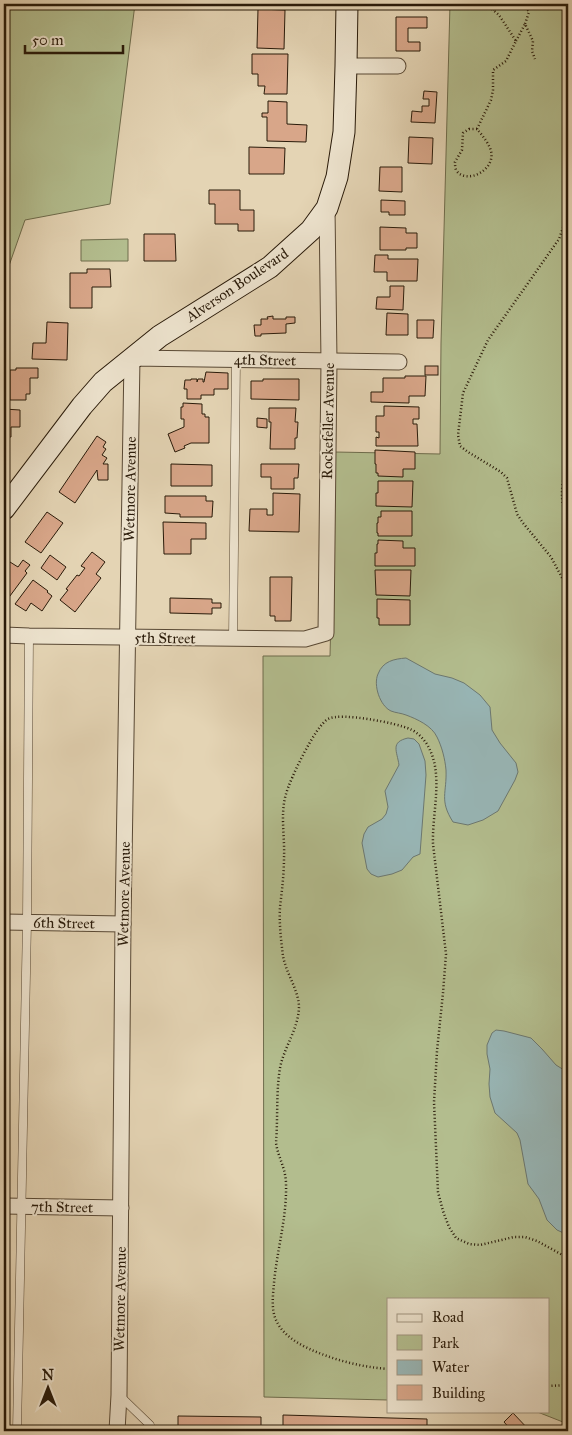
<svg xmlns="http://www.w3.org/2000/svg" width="572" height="1435" font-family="'IM FELL Great Primer',serif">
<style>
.green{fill:#b3bd8e;stroke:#6e6c4c}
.water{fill:#98b6b6;stroke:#6c7871}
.building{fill:#d8a689;stroke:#291a09}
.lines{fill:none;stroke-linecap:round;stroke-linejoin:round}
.service-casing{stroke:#584834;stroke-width:9}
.minor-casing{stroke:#584834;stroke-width:17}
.secondary-casing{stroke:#291a09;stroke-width:23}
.path{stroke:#291a09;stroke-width:2.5;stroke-dasharray:1 2.5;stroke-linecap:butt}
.service{stroke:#ede3ce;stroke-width:8}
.minor{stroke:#ede3ce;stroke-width:15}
.secondary{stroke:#ede3ce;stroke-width:21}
.labels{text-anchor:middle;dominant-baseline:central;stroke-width:4;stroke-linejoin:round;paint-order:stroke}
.street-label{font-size:15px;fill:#291a09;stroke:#ede3ce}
</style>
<rect width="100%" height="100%" fill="#e4d4b4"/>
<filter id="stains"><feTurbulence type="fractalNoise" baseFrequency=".004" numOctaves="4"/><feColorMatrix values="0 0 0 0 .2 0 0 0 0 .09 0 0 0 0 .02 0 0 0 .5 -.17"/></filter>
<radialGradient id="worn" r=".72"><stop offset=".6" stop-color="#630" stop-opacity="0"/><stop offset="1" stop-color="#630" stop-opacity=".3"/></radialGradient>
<g class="green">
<path d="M4,4H135L110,204L25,220L4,280Z"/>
<path d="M450,4H568V1424L535,1411H548V1299H388V1400L264,1397L263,656H330L335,452L440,454L441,343Z"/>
<path d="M128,239V261H81V240Z"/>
</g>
<g class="water">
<path d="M406,658L435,674L452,678L464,683L480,695L490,707L492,730L500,743L516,763L518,772L515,780L498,811L483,820L468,825L453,822C439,800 447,793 446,770C445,759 442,747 437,737C432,726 417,719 406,715C401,713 396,713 391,711C380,706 373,685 378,674C383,661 394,659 406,658Z"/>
<path d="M408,738L414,739L419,744L425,761L426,775L420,854L413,857L402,870L392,874L378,877L371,874L367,869L362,843L364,834L368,827L382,819L386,814L388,807L385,791L399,765C397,751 390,742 408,738Z"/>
<path d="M496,1030L504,1031L531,1038L542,1049L556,1065L564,1070L568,1075V1235L557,1230L547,1220L539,1199L528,1184L520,1140L517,1133L495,1113L490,1097L489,1084L490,1069L487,1054V1045L492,1033Z"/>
</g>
<g class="building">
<path d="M235,4H303V7L235,6Z"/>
<rect x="401" y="4" width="19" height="5"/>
<path d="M258,9L285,10L284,49L257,48Z"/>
<path d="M396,17H427V28H408V42H420V51H396Z"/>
<path d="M252,54H288L287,94H264L265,86H258V74H252Z"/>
<path d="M424,91L437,92L435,123L411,122L412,111L422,112V106H429V99H423Z"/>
<path d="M268,101L287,102V124L307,125L306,142L267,141V117H262V113H268Z"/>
<path d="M409,137L433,138L432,164L408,163Z"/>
<path d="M249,147L285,148L284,174H249Z"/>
<path d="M380,167H402V192L379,191Z"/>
<path d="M209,190H240V210H254V231H238V224H215V204H209Z"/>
<path d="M381,200L405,201V215H389V212H381Z"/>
<path d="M380,227L406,228V233H417V248H406V250H380Z"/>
<path d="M144,234H175L176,261H144Z"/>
<path d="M375,255H388V259H418L417,281H387V272H374Z"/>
<path d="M87,269H110L111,287H92V308H70V273H87Z"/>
<path d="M390,286H404L403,310L376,309L377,297H390Z"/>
<path d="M387,313L408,314V335H386Z"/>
<path d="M273,316V319H286V317H295V323L286,324V333L261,334V336H255L254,325H261V319H268L267,317Z"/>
<path d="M417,320H434L433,338H417Z"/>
<path d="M47,322L68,323L67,360L32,359L33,343H46Z"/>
<rect x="425" y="366" width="13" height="9"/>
<path d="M16,368H38V378H30V394H26V400H10V370H16Z"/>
<path d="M206,372L228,373V389H214V395H201V399H187V389H184L185,380H191V379H197V382L198,379H203V382H204Z"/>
<path d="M405,376H426L425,396H409V403L371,402V392H383V378H405Z"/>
<path d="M263,379H299V400L251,399V381H263Z"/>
<path d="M183,403L202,404V414H205V417H209V443H191L184,446L185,448L175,452L168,434L184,427V419H181V407H183Z"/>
<path d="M384,406L419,407V419H413V424H417L418,446H376V437L379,438V432H376V416H384Z"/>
<path d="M269,408H296L295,422H298L297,438H295V449H270L271,422H269Z"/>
<path d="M4,409L20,410V427H11V437H6V448L4,447Z"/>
<path d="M257,418L267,419V428L257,427Z"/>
<path d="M97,436L106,442L103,447L106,449L102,455L107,458L103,464H108V480H98L97,470L75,503L59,492Z"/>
<path d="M375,450L415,452V469H403V477L378,476V473H376V464H375Z"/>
<path d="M171,464L212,465V486H171Z"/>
<path d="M261,464H299L298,478H294V489H271V477H261Z"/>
<path d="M378,481H413L412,507L376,506V493H378Z"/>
<path d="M273,493L300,494L299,532L249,531L250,509H267V515H273Z"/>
<path d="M165,496H206V501H213L212,517H180V514L165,513Z"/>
<path d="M381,511H412V536H378V533H377V523H378V517H381Z"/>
<path d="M47,512L63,523L41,553L25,542Z"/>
<path d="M163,522L206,523V539H191V554H164Z"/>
<path d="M378,540L403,541V548H415V566H375V553H377V544H378Z"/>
<path d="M92,552L105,562L96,574L101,578L75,612L60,600L68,590L66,589L77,575L79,576L85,568L81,566Z"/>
<path d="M50,555L66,567L57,580L41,568Z"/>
<path d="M23,560L30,565L25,571L27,573L4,604V568L5,569L10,562L18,567Z"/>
<path d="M375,570H411L410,596L376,595Z"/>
<path d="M270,577H292L291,621H275V616H270Z"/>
<path d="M33,580L48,591L47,592L52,596L42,611L31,603L26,611L15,604Z"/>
<path d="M170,598L212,599V603H221V608H212V614L170,613Z"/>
<path d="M377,599L410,600V625H379V618H377Z"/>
<path d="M513,1413L530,1431H512L504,1422Z"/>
<path d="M283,1415L427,1419V1431H283Z"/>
<path d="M178,1416L261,1417V1431H178Z"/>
</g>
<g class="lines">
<defs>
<g id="service">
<path d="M233,639L236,359"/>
<path d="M119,1395L150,1425"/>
<path d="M17,1431L27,922L29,636"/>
</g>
<g id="minor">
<path d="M346,66H398"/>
<path d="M4,635L29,636L305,639L326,633L329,361L327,208"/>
<path d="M4,922L123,924"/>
<path d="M4,1206L121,1208"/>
<path d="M117,1431L119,1395L123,924L132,358L399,362"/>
</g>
<path id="secondary" d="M4,509L82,406L103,382L160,336L270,267L311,230L327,208L337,177L344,132L346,66L347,4"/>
</defs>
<use href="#service" class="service-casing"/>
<use href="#minor" class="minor-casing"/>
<use href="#secondary" class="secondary-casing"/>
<g class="path">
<path d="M524,4L529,12L525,24"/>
<path d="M493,10L497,4"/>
<path d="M516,41L525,24L533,41L532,51L535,59"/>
<path d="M469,129H477C482,135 487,141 490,148C499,169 466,186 456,170C455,167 455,164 455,162L462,150L463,133Z"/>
<path d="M477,129L491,100L493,90V70L506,61L516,41L499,15L486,4"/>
<path d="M568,214L559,239L488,340L463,393L458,435L460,446L468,452L501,472L507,478L517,514L523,523L551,557L568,589"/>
<path d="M568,464C561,481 559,503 568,519"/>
<path d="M388,1369C362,1367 338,1361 314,1351C300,1345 283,1336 276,1320C271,1309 273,1295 274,1283C277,1250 287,1217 286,1184C286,1169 278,1157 276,1143C278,1118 276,1092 280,1068C284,1047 299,1028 299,1006C298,989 286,973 283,956C281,940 279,923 280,907C282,890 284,874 284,858C285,837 280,814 286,794C290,779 316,725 328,719C341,712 396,723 410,729C419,733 426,741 430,750C443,778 432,813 433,844L446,954L443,993L437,1051L434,1102L438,1192L443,1211L449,1227L456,1238L469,1244L480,1245L514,1237H525L537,1241L568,1258"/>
<path d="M548,1386L568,1385"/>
</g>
<use href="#service" class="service"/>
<use href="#minor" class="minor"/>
<use href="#secondary" class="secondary"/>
</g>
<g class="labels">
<g class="street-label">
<text transform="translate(237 285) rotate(-34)">Alverson Boulevard</text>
<text transform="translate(265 360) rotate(1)">4th Street</text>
<text transform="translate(328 421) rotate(-89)">Rockefeller Avenue</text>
<text transform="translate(130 489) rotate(-89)">Wetmore Avenue</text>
<text transform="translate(165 638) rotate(1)">5th Street</text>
<text transform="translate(124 894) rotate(-89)">Wetmore Avenue</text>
<text transform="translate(64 923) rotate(1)">6th Street</text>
<text transform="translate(62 1207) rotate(1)">7th Street</text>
<text transform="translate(120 1299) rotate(-89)">Wetmore Avenue</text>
</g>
</g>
<rect width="572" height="1435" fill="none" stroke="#e4d4b4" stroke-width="20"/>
<rect x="5" y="5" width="562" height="1425" fill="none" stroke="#291a09" stroke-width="2.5"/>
<rect x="10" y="10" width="552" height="1415" fill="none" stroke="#291a09"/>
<rect x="387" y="1298" width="162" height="115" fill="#ede3ce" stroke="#9f937f"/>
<rect x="397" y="1314" width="25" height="8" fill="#ede3ce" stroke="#9f937f"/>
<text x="432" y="1322" font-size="15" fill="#291a09">Road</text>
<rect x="397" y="1335" width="25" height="15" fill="#b3bd8e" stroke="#9f937f"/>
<text x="432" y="1348" font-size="15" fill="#291a09">Park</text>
<rect x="397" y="1360" width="25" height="15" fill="#98b6b6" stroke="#9f937f"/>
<text x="432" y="1372" font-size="15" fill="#291a09">Water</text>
<rect x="397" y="1385" width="25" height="15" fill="#d8a689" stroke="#9f937f"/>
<text x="432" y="1398" font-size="15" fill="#291a09">Building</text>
<g transform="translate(48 1388)" stroke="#ede3ce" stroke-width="4" paint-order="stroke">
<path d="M0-4L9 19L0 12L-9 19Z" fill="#291a09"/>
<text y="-8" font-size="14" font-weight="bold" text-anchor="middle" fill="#291a09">N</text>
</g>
<path d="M25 45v8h98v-8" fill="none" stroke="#291a09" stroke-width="2.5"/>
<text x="32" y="45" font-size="15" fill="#291a09" stroke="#ede3ce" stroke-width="4" paint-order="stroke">50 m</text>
<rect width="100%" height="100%" filter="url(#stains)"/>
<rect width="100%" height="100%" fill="url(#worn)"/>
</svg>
